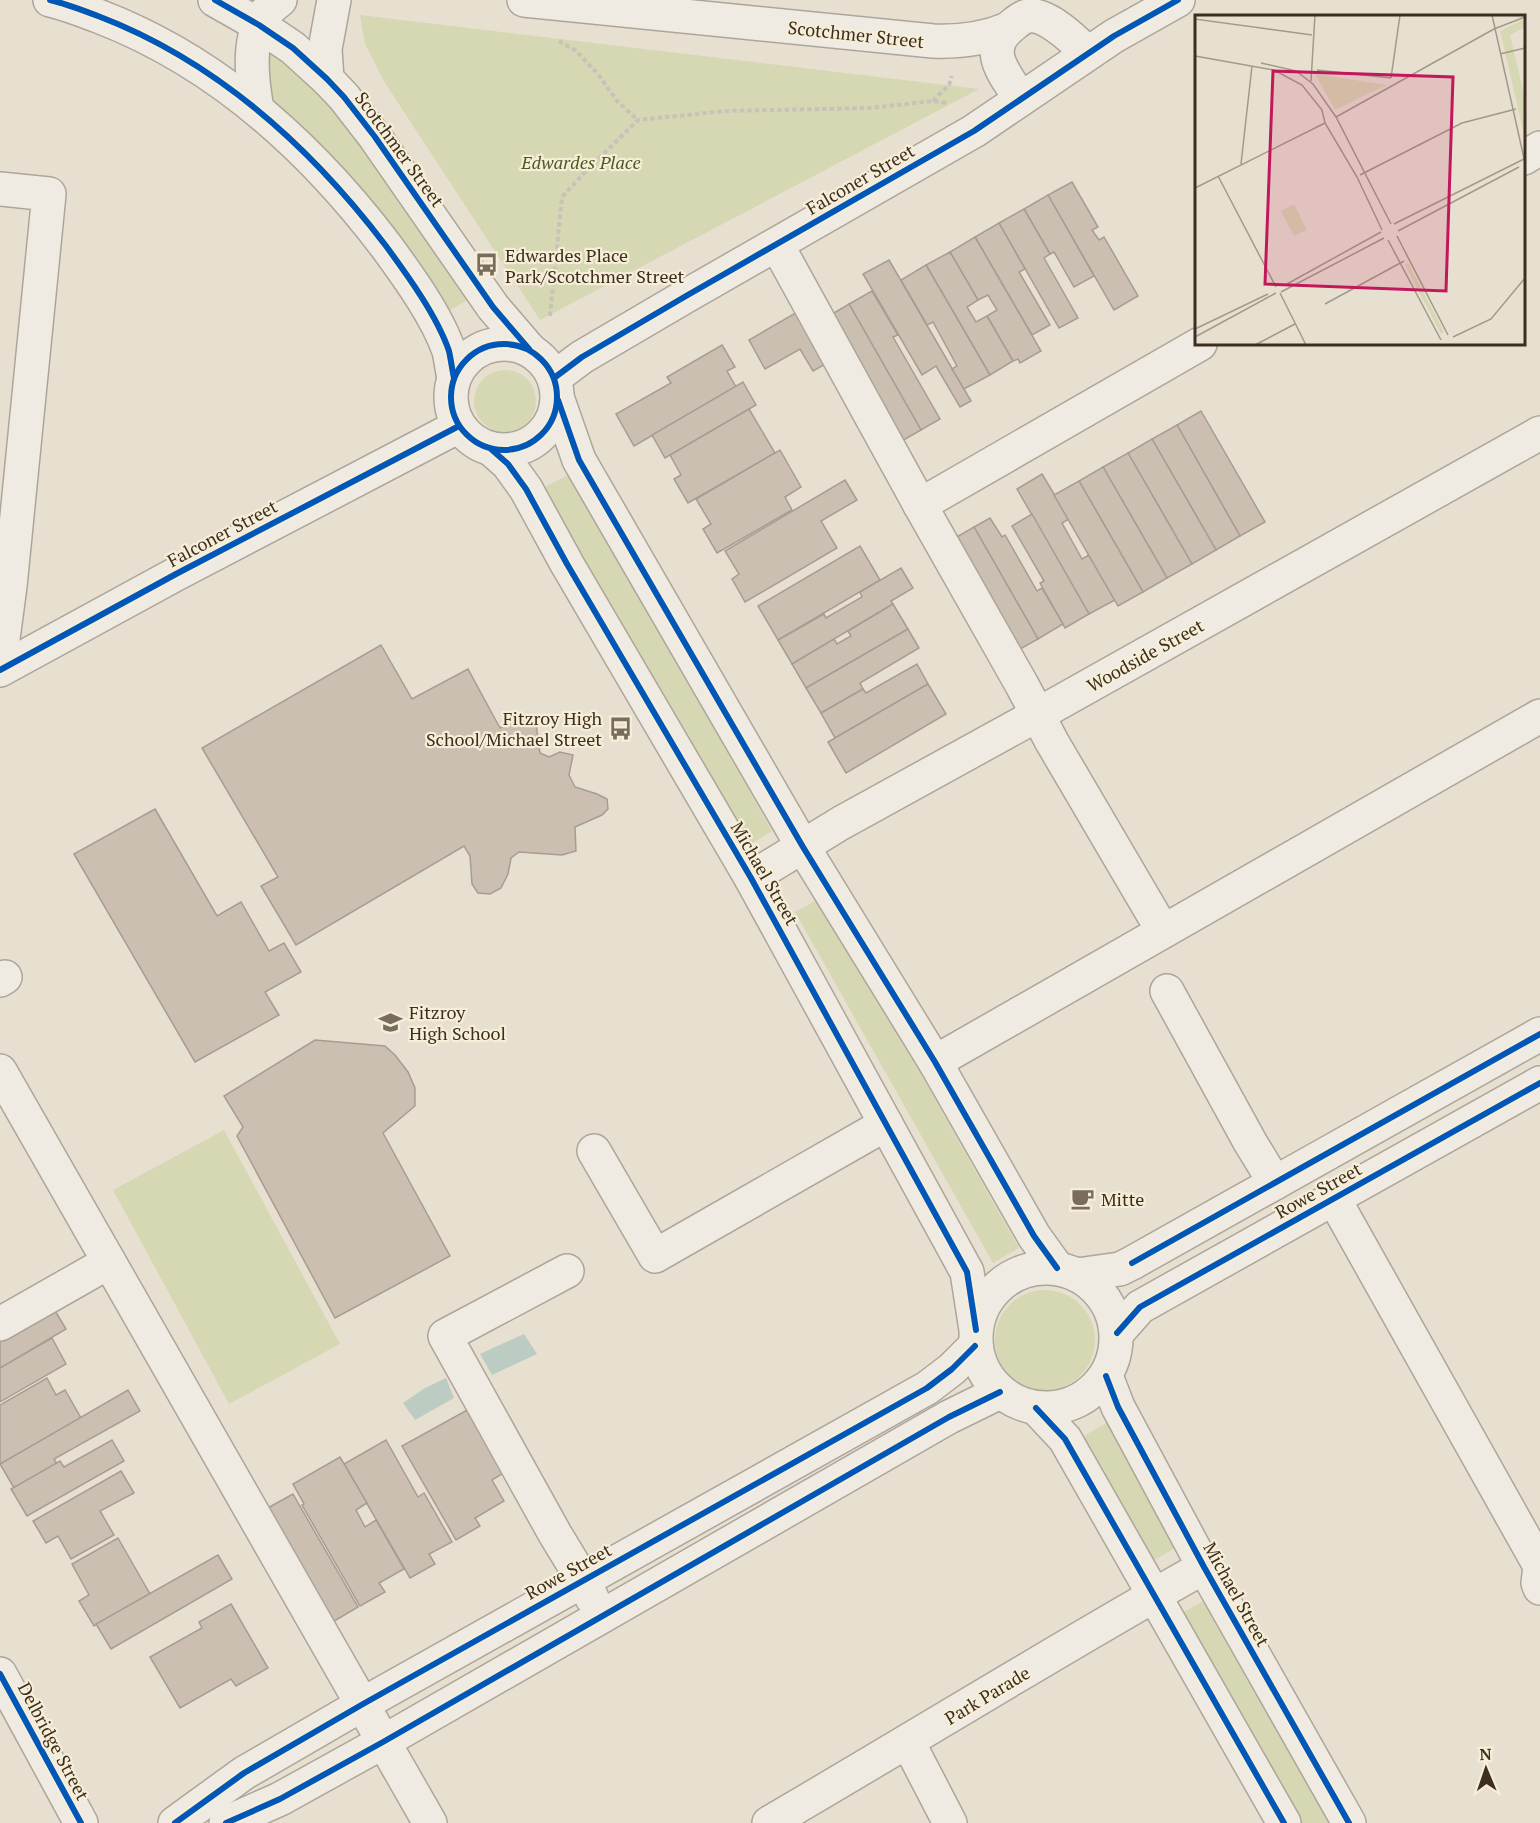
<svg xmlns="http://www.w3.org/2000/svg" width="1540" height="1823" font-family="'PT Serif',serif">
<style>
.green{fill:#d6d7b3}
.water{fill:#bcccc2}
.building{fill:#cbbfb2;stroke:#a89c90;stroke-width:1.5}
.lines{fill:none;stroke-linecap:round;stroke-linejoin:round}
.minor-casing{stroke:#ada599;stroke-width:36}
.path{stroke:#c8c2b9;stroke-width:4;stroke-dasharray:4.5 3;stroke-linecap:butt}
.minor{stroke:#efebe3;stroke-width:33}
.cycleway-casing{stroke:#f7eed8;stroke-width:10}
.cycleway{stroke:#0057b8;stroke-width:6}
.labels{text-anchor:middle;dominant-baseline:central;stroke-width:4.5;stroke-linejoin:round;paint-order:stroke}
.street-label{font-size:18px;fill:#3d2e20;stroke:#f7eed8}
.park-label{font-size:18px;font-style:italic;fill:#4d5a26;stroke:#f7eed8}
.poi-label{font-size:18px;fill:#3d2e20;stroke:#f7eed8;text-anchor:start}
.inset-road{fill:none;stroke:#a3998a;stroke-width:1.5}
.view{fill:#c2185b;fill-opacity:0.15;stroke:#c2185b;stroke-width:3}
.inset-edge{fill:none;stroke:#3d2e20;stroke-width:3}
</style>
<rect width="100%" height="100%" fill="#e7e0d1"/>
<g class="green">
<path d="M360,15L979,89L540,320L385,83L365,44Z"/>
<path d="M265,49L283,57L341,115L471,298L443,314L276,104L268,91Z"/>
<circle cx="505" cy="401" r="31"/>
<path d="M570,474L772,831L746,847L537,491Z"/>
<path d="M821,898L1019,1248L993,1263L795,912Z"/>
<path d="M224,1130L340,1344L229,1404L113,1190Z"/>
<circle cx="1045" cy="1340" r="50"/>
<path d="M1110,1421L1182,1544L1153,1561L1082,1437Z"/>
<path d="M1209,1598L1339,1823H1302L1182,1613Z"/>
</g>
<g class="water">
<path d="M524,1334L537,1354L492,1375L480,1354Z"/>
<path d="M446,1378L454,1398L415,1420L403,1403L425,1388Z"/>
</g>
<g class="building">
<path d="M1072,182L1098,227L1092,230L1099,240L1104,237L1138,296L1114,310L1048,195Z"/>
<path d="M1048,195L1094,276L1074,287L1054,252L1050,254L1024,209Z"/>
<path d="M1024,209L1050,254L1044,258L1078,318L1059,328L999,223Z"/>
<path d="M999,223L1025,269L1019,272L1050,325L1032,335L975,237Z"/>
<path d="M975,237L1041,351L1020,363L1018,359L1013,361L987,316L997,310L988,295L978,300L950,252Z"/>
<path d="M950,252L978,300L967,307L976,322L987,316L1013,361L990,375L926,265Z"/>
<path d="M889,260L971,401L960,407L936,366L922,375L863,274Z"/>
<path d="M926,265L990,375L964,389L952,369L957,366L933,322L927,325L901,280Z"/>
<path d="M872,291L898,335L893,337L940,419L921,430L849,304Z"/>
<path d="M849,304L921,430L895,445L822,320Z"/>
<path d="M799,311L829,362L813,371L800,349L765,369L749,340Z"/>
<path d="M722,345L735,367L727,371L736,387L634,446L616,414L671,383L667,377Z"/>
<path d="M743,382L756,405L665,458L652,435Z"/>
<path d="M749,409L775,453L688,503L674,479L681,475L670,455Z"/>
<path d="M1201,411L1265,522L1240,536L1177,425Z"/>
<path d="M1177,425L1240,536L1216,550L1152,439Z"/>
<path d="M1152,439L1216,550L1192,564L1128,453Z"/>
<path d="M780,450L801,487L785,497L792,510L717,553L703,529L711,524L696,499Z"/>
<path d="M1128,453L1192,564L1167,578L1103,467Z"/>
<path d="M1103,467L1167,578L1143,592L1079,481Z"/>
<path d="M1042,474L1069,519L1062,523L1082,559L1089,555L1115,600L1089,614L1017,489Z"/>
<path d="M845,480L857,500L821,521L837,548L745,602L732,579L739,574L725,551Z"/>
<path d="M1079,481L1143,592L1118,606L1054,495Z"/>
<path d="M1032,514L1089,614L1065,628L1040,583L1044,581L1012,526Z"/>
<path d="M990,518L1002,537L1005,535L1037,591L1042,588L1063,624L1038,639L974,527Z"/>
<path d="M974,527L1038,639L1013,653L948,542Z"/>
<path d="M860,546L880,580L778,640L758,606Z"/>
<path d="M901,568L913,588L891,601L893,604L792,664L778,640L824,614L826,618L862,597L860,592Z"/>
<path d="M893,604L908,629L806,688L792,664L834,639L837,644L851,636L848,631Z"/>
<path d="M908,629L919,648L860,683L863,689L821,713L806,688Z"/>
<path d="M381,645L412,699L468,669L500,728L517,718L528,715L536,724L540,753L549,757L560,752L573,755L569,775L575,787L597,794L607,799L608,809L602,815L575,827L576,851L562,855L519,852L511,858L508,874L501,888L490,894L478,893L472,884L470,856L464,846L296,945L261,886L278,877L202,748Z"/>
<path d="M917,664L928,684L835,738L821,713L863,689L866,693Z"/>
<path d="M928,684L946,714L846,773L828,742Z"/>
<path d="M155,809L217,916L241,902L269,951L284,943L301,972L265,992L279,1015L195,1062L74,854Z"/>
<path d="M315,1040L385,1046L395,1055L408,1072L415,1088V1106L383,1133L450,1256L335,1318L237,1136L243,1127L224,1096Z"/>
<path d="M51,1304L66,1329L0,1368V1333Z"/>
<path d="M52,1338L66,1364L0,1402V1368Z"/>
<path d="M47,1378L56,1395L65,1390L81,1418L0,1464V1405Z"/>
<path d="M128,1390L140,1411L54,1459L57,1464L14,1488L0,1464Z"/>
<path d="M469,1409L505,1472L492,1480L504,1501L475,1518L480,1526L456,1540L402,1446Z"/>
<path d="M112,1440L124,1461L27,1516L11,1489L60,1461L64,1467Z"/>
<path d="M386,1440L418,1497L424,1493L452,1542L429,1554L435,1564L410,1578L344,1464Z"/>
<path d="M340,1457L367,1503L356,1510L365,1527L376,1520L404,1569L379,1583L385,1592L360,1606L302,1505L304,1504L293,1484Z"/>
<path d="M121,1471L134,1493L100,1511L114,1535L71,1559L58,1536L46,1543L33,1521Z"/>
<path d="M293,1494L358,1607L331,1623L262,1511Z"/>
<path d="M118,1538L150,1594L94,1626L79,1601L89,1595L72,1564Z"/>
<path d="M218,1555L232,1579L111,1649L96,1624Z"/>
<path d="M231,1604L268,1668L236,1686L231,1679L180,1708L150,1657L202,1628L199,1622Z"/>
</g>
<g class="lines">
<defs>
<g id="minor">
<path d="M50,0C67,4 82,10 98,16C216,61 310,146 386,246C408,276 437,316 449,351C451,360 452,369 454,378"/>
<path d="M215,0L259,25L293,48L327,79L344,97L375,137L493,307L529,349"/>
<path d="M524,0L933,41C959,42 984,39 1008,29"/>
<path d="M327,79L325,49L334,0"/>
<path d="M1021,99C1004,73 981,49 1014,24C1020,19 1027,14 1035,16C1053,19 1075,41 1088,53"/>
<path d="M257,109C252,82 247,41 263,16C267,10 274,5 280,0"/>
<path d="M1524,158L1540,148"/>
<path d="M0,189L49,194L10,586L0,661"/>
<path d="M777,245L920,505L1022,685L1052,742L1163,931"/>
<circle cx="504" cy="397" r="53"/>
<path d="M554,378L582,357L686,296L974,131L1114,36L1178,0"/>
<path d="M558,400L579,460L803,847L935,1062L1034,1236L1057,1268"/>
<path d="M491,449L508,464L526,489L567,564L751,878L967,1272L976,1330"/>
<path d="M920,505L1200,344"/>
<path d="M0,670L176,574L459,426"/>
<path d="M751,878L841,823L1037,715L1540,433"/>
<path d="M0,980L5,977"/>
<path d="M1167,991L1250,1142L1275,1183"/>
<path d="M935,1062L1540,716"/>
<path d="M0,1071L430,1823"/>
<path d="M594,1151L655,1256L886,1124"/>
<path d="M1334,1199L1540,1566L1538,1583L1540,1588"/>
<circle cx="1046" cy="1338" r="70"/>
<path d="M567,1271L445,1336L555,1534L583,1580L592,1598"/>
<path d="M1077,1275L1120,1269L1132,1263L1540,1034"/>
<path d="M0,1324L109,1262"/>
<path d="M1117,1333L1140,1307L1540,1083"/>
<path d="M1106,1376L1118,1407L1204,1567L1349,1823"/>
<path d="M1036,1408L1065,1439L1284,1823"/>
<path d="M0,1674L81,1823"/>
<path d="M908,1742L950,1823"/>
<path d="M175,1823L244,1773L363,1704L927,1388L952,1369L975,1346"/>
<path d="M226,1823L280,1799L383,1742L949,1417L1000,1392"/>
<path d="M769,1823C915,1738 1058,1649 1204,1567"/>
</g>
</defs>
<use href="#minor" class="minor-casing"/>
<g class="path">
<path d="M559,41L575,50L598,74L617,101L638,120"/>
<path d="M933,101L949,85L952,76"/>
<path d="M550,316L562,197L589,168L638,120L725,111L870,108L933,101L948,103"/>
</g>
<use href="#minor" class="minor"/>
<defs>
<g id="cycleway">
<path d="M50,0C67,4 82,10 98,16C216,61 310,146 386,246C408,276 437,316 449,351C451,360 452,369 454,378"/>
<path d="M215,0L259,25L293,48L327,79L344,97L375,137L493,307L529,349"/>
<circle cx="504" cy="397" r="53"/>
<path d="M554,378L582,357L686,296L974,131L1114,36L1178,0"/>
<path d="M558,400L579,460L803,847L935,1062L1034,1236L1057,1268"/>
<path d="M491,449L508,464L526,489L567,564L751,878L967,1272L976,1330"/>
<path d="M0,670L176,574L459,426"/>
<path d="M1132,1263L1540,1034"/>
<path d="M1117,1333L1140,1307L1540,1083"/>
<path d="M1106,1376L1118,1407L1204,1567L1349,1823"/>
<path d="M1036,1408L1065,1439L1284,1823"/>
<path d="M0,1674L81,1823"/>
<path d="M175,1823L244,1773L363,1704L927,1388L952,1369L975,1346"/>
<path d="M226,1823L280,1799L383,1742L949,1417L1000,1392"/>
</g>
</defs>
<use href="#cycleway" class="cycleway-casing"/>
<use href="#cycleway" class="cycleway"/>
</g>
<defs>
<symbol id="bus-bare" viewBox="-9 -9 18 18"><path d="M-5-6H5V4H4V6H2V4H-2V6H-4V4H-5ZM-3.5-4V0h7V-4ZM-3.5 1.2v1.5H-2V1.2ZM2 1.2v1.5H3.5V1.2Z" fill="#786c5e" stroke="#f7eed8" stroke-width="2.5" paint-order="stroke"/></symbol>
<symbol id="school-bare" viewBox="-9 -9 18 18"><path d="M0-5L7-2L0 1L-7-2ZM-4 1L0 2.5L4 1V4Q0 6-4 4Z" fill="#786c5e" stroke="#f7eed8" stroke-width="2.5" paint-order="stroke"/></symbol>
<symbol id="cafe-bare" viewBox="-9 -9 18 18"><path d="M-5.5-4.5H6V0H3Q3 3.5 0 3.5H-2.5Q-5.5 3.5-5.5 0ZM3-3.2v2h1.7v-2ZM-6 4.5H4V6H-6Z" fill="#786c5e" stroke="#f7eed8" stroke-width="2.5" paint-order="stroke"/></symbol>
</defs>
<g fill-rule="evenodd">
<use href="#bus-bare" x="470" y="248" width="33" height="33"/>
<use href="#bus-bare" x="604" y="712" width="33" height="33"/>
<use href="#school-bare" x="374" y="1006" width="33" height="33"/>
<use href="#cafe-bare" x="1066" y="1182" width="33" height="33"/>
</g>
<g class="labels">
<g class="street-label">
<text transform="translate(856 34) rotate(6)">Scotchmer Street</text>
<text transform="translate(400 149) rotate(54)">Scotchmer Street</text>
<text transform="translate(860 179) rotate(-30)">Falconer Street</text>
<text transform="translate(222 533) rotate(-28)">Falconer Street</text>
<text transform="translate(1145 655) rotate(-29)">Woodside Street</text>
<text transform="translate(765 873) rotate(60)">Michael Street</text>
<text transform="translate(1318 1190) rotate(-29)">Rowe Street</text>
<text transform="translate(568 1571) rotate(-29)">Rowe Street</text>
<text transform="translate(1237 1594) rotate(61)">Michael Street</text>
<text transform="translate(987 1695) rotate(-31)">Park Parade</text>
<text transform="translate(54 1741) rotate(62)">Delbridge Street</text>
</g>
<g class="park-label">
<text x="581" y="162">Edwardes Place</text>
</g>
<g class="poi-label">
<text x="505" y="255">Edwardes Place<tspan x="505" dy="21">Park/Scotchmer Street</tspan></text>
<text x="602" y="718" text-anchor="end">Fitzroy High<tspan x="602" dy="21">School/Michael Street</tspan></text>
<text x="409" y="1012">Fitzroy<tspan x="409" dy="21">High School</tspan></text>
<text x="1101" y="1199">Mitte</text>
</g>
</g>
<g transform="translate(1195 15)">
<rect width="330" height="330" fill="#e7e0d1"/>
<path d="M330,4V12L315,20L330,84V123L305,16ZM120,59L192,70L140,95ZM99,189L112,215L99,221L86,196ZM213,248L249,317L246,319L210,250Z" fill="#d6d7b3"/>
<path class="inset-road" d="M297,0L330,148M0,8V4L117,20M305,39L330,33M0,41L79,55L107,70L127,95L130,108L162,162L187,215M66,48L101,56L118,69L141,102L196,209M122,55L196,63M196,63L205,0M116,66L120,0M141,102L299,14L330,2M46,149L57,51M165,160L267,108L321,94M23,161L81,272M0,173L130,108M199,209L329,144M203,216L324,152M202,221L253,320M193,225L246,325M92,269L186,217M86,277L189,223M85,278L111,330M130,289L209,246M0,314L73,279M0,322L81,278M258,322L296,304L330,263M60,330L100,309"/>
<path class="view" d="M78,56L258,62L251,276L70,269Z"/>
<rect width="330" height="330" class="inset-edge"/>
</g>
<g transform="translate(1486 1769) rotate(358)" stroke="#f7eed8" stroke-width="4.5" paint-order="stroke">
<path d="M0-4.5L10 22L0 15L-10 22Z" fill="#3d2e20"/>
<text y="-9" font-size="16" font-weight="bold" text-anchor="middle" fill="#3d2e20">N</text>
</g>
</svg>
